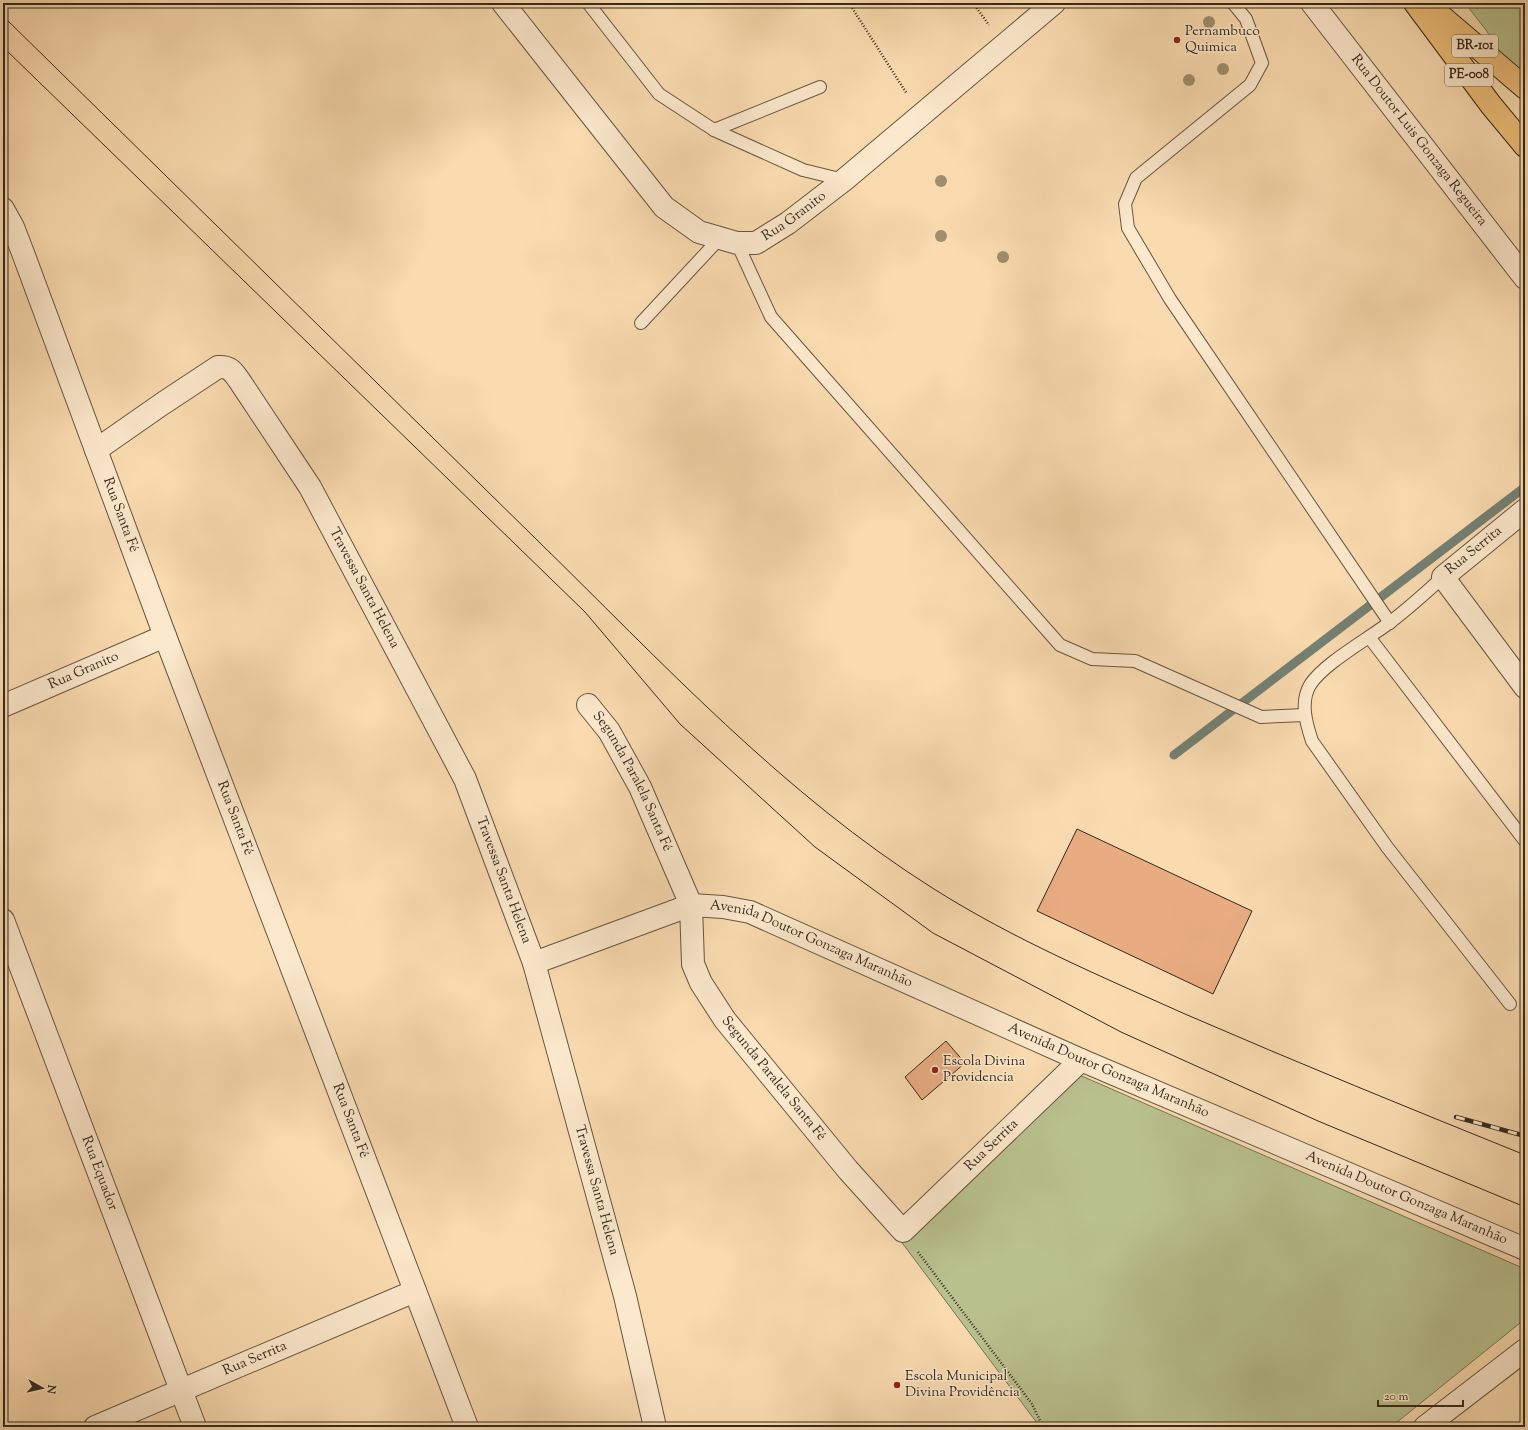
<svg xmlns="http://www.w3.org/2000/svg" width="1528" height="1430" font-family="'Sorts Mill Goudy',serif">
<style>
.green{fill:#b9c18f;stroke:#767555}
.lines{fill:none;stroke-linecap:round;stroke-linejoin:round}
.stream{stroke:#748174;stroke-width:9}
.building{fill:#e9ac82;stroke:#34291b}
.service-casing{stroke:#665640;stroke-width:14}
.minor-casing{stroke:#665640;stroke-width:24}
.tertiary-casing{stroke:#665640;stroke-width:24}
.trunk-casing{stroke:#34291b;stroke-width:24}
.path{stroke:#34291b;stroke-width:2.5;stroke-dasharray:1 2;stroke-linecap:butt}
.service{stroke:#fce8cc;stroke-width:12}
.minor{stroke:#fce8cc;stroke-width:22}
.tertiary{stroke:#fce8cc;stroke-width:22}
.trunk{stroke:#edbe78;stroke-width:22}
.tram{stroke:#34291b;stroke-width:1}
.rail-casing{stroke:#34291b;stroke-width:4.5}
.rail{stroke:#fce8cc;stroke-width:3;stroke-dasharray:9;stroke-linecap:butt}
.tree{fill:#9f8e6e}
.poi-dot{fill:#8f2418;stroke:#fce8cc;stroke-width:1.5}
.labels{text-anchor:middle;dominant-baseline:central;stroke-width:3;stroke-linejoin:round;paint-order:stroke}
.shield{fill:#fce8cc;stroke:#706250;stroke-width:1}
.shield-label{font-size:13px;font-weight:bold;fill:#34291b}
.poi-label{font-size:14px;fill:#34291b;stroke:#fce8cc;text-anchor:start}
.street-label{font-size:14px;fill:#34291b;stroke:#fce8cc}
</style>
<rect width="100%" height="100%" fill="#fadbb0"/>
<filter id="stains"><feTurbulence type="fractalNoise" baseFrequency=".005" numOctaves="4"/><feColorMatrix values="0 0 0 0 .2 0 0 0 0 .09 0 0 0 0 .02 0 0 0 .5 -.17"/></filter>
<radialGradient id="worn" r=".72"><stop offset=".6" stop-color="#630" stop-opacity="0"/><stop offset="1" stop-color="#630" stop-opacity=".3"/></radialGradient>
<g class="green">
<path d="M1465,3H1525V94L1486,30Z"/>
<path d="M1077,1074L1525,1269V1319L1391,1427H1040L900,1240Z"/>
</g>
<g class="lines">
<path class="stream" d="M1174,755L1525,487"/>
</g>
<g class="building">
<path d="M1077,829L1252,911L1213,994L1037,911Z"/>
<path d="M946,1041L965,1063L922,1100L905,1077Z"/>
</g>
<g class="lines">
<defs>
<g id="service">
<path d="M588,3L659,94L714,130L803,170L844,180"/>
<path d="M1233,3L1246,19L1262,63L1250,85L1136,178L1125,204L1128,228L1170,299L1390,623"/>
<path d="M714,130L820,87"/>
<path d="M737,243L771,317L1060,645L1092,659L1135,661L1261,717L1305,715"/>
<path d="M641,323L720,238"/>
<path d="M1443,577C1425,593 1408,609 1389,623C1368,639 1323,664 1310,685C1300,702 1306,723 1312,741L1387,847L1510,1004"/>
<path d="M1369,637L1525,841"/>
</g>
<g id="minor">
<path id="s1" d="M503,3L664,207L699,232L737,243H756L788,223L844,180L1054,3"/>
<path id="s2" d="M1312,3L1525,278"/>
<path id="s3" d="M3,209L13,227L23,253L165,636L467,1427"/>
<path id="s4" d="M96,450L162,404L218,367C230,366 233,372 239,380L310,487L465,779L534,963L625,1296L655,1427"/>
<path d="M1525,510L1443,577L1525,687"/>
<path id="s5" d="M588,705L609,731L640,787L691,905L693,964L701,983L725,1020L848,1170L903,1231L1081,1060"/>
<path id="s6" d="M3,706L165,636"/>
<path id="s7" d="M3,920L195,1427"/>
<path id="s8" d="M534,963L691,905L723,907L750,912L1081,1060L1525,1249"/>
<path id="s9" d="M95,1427L415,1291"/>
</g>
<path id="tertiary" d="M1425,1427L1525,1350"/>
<g id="trunk">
<path d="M1415,3L1491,105L1525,146"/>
<path d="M1427,4L1525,88"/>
</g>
</defs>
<use href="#service" class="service-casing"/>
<use href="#minor" class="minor-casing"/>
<use href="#tertiary" class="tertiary-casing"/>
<use href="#trunk" class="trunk-casing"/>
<g class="path">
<path d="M849,3L907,94"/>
<path d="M973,3L989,25"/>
<path d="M918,1252L1032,1404L1043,1427"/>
</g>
<use href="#service" class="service"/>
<use href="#minor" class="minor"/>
<use href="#tertiary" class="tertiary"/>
<use href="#trunk" class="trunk"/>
<g class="tram">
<path d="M3,16C180,190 358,364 535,538C661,661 784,795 934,889C1013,939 1100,976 1185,1014C1298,1063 1411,1109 1525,1155"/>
<path d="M3,47L585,612L680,724L815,847L933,933L1121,1032L1318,1121L1525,1207"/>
</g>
<defs>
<path id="rail" d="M1456,1117L1525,1136"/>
</defs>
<use href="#rail" class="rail-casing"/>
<use href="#rail" class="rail"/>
</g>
<g class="tree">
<circle cx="1209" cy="22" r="6"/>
<circle cx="1223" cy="69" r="6"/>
<circle cx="1189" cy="80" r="6"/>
<circle cx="941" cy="181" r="6"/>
<circle cx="941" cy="236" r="6"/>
<circle cx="1003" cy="257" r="6"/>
</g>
<g class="poi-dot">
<circle cx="1177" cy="40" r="4"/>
<circle cx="935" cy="1070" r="4"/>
<circle cx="897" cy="1385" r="4"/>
</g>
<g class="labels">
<g class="shield">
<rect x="1452" y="35" width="46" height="22" rx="3"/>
<rect x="1445" y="64" width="48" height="22" rx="3"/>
</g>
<g class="shield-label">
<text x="1475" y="46">BR-101</text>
<text x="1469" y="75">PE-008</text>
</g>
<g class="poi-label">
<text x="1185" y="32">Pernambuco<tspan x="1185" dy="16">Quimica</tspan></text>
<text x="943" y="1062">Escola Divina<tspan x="943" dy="16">Providencia</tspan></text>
<text x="905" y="1377">Escola Municipal<tspan x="905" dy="16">Divina Providência</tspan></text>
</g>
<g class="street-label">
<text stroke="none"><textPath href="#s2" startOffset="174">Rua Doutor Luis Gonzaga Regueira</textPath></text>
<text stroke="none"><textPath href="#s1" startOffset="408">Rua Granito</textPath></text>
<text stroke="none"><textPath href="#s3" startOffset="328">Rua Santa Fé</textPath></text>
<text transform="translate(1474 551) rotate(-39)">Rua Serrita</text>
<text stroke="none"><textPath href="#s4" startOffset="417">Travessa Santa Helena</textPath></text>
<text stroke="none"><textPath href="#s6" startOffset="88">Rua Granito</textPath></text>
<text stroke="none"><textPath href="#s5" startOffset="89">Segunda Paralela Santa Fé</textPath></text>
<text stroke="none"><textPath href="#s3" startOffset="652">Rua Santa Fé</textPath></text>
<text stroke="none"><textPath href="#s4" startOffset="741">Travessa Santa Helena</textPath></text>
<text stroke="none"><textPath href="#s8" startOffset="295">Avenida Doutor Gonzaga Maranhão</textPath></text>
<text stroke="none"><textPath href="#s8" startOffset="619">Avenida Doutor Gonzaga Maranhão</textPath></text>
<text stroke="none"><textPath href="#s5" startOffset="426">Segunda Paralela Santa Fé</textPath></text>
<text stroke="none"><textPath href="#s3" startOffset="976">Rua Santa Fé</textPath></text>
<text stroke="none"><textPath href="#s5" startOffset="749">Rua Serrita</textPath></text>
<text stroke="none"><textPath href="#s7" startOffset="271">Rua Equador</textPath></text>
<text stroke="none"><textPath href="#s4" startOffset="1065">Travessa Santa Helena</textPath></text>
<text stroke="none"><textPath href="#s8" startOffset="943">Avenida Doutor Gonzaga Maranhão</textPath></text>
<text stroke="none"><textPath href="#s9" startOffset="174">Rua Serrita</textPath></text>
</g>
</g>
<rect width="1528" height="1430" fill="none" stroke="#fadbb0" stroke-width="16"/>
<rect x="4" y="4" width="1520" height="1422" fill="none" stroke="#34291b" stroke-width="2"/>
<rect x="8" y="8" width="1512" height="1414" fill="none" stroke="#34291b"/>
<g transform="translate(42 1388) rotate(98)" stroke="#fce8cc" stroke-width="3" paint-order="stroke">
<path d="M0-3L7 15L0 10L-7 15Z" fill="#34291b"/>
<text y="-6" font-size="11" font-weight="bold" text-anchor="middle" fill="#34291b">N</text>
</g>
<path d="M1378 1400v6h85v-6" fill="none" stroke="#34291b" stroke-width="2"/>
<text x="1384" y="1400" font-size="12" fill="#34291b" stroke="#fce8cc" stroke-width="3" paint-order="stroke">20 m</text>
<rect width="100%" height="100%" filter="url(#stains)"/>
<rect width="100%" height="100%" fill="url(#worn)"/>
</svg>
